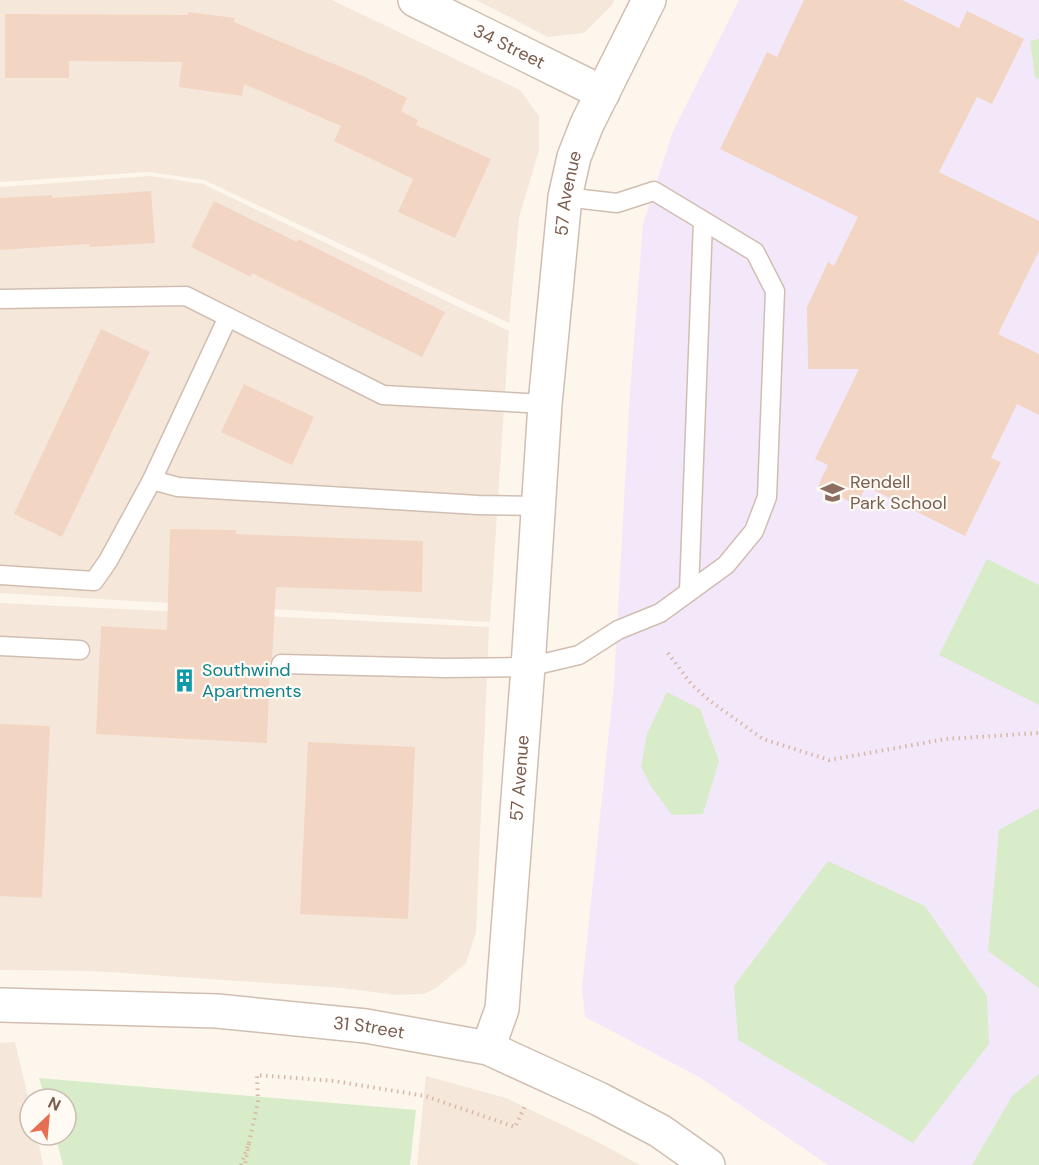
<svg xmlns="http://www.w3.org/2000/svg" width="1039" height="1165" font-family="'DM Sans',sans-serif">
<style>
.residential{fill:#f5e8da}
.education{fill:#f3e8fa}
.green{fill:#d8ecc9}
.building{fill:#f3d5c3}
.lines{fill:none;stroke-linecap:round;stroke-linejoin:round}
.service-casing{stroke:#d1beb0;stroke-width:21}
.minor-casing{stroke:#d1beb0;stroke-width:36}
.tertiary-casing{stroke:#d1beb0;stroke-width:36}
.path{stroke:#d9b8a5;stroke-width:4;stroke-dasharray:1.5 4.5;stroke-linecap:butt}
.service{stroke:#fff;stroke-width:18}
.minor{stroke:#fff;stroke-width:33}
.tertiary{stroke:#fff;stroke-width:33}
.labels{text-anchor:middle;dominant-baseline:central;stroke-width:4.5;stroke-linejoin:round;paint-order:stroke}
.street-label{font-size:18px;fill:#7a5c4d;stroke:#fffaf3}
.education-label{font-size:18px;fill:#785e54;stroke:#fffaf3;text-anchor:start}
.culture-label{font-size:18px;fill:#0d838f;stroke:#fffaf3;text-anchor:start}
</style>
<rect width="100%" height="100%" fill="#fdf6ec"/>
<g class="residential">
<path d="M0,0H332L520,90L539,116V150L519,218L509,323L204,180L149,172L0,182Z"/>
<path d="M476,0H614L612,5L584,33L548,37Z"/>
<path d="M150,176L203,184L509,331L490,622L0,593V187Z"/>
<path d="M0,603L489,627L476,932L466,963L436,988L424,994L396,995L342,988L93,971L0,970Z"/>
<path d="M15,1042L30,1106V1135H37L43,1165H0V1043Z"/>
<path d="M426,1076L506,1098L594,1140L640,1165H417Z"/>
</g>
<path class="education" d="M739,0H1039V1165H828L699,1077L585,1017L582,988L614,683L630,392L643,224L673,131Z"/>
<g class="green">
<path d="M1039,39V79L1035,77L1030,41Z"/>
<path d="M987,559L1039,585V705L939,655Z"/>
<path d="M667,692L700,709L719,761L703,814L672,815L652,788L641,767L647,734Z"/>
<path d="M1039,808V988L988,951L999,830Z"/>
<path d="M828,861L925,906L987,996L989,1044L913,1143L738,1040L734,986Z"/>
<path d="M1039,1074V1165H972L1012,1096Z"/>
<path d="M39,1078L416,1110L410,1165H63L55,1135H66V1099H45Z"/>
</g>
<g class="building">
<path d="M804,0H902L959,28L967,11L1024,39L992,104L977,97L939,172L1039,221V251L998,334L1039,354V415L1017,404L991,458L1001,462L965,536L866,486L857,505L818,486L828,465L815,459L859,369H808L807,307L828,262L834,266L858,217L720,149L767,52L777,57Z"/>
<path d="M188,12L235,18L234,22L365,77L407,98L401,111L418,120L416,125L491,159L455,238L398,212L413,179L334,141L341,126L244,84L242,96L179,87L182,62L69,61V78H5V14L188,15Z"/>
<path d="M151,191L155,243L89,247V244L0,250V198L52,195V198Z"/>
<path d="M214,201L297,242L298,239L445,312L422,357L252,273L251,277L191,247Z"/>
<path d="M101,329L150,352L62,537L14,514Z"/>
<path d="M244,384L314,417L292,465L221,432Z"/>
<path d="M170,529L236,530V534L423,541L422,592L276,587L272,658L270,663L267,743L96,734L101,626L167,630Z"/>
<path d="M0,724L50,726L42,898L0,896Z"/>
<path d="M308,742L415,747L408,919L300,914Z"/>
</g>
<g class="lines">
<defs>
<g id="service">
<path d="M0,299L186,296L383,395L545,404"/>
<path d="M152,480L178,487L478,505L539,506"/>
<path d="M0,575L94,581L108,561L152,480L228,317"/>
<path d="M689,592L703,221"/>
<path d="M0,646L80,650"/>
<path d="M281,664L446,668L528,667L579,655L618,630L660,613L726,565L754,531L767,497L775,291L755,252L654,191L617,203L565,197"/>
</g>
<g id="minor">
<path id="s1" d="M415,0L603,93"/>
</g>
<g id="tertiary">
<path id="s2" d="M0,1005L217,1011L366,1026L488,1048L599,1099L660,1131L708,1165"/>
<path id="s3" d="M488,1048L502,1009L528,667L545,404L565,197L574,157L587,124L649,0"/>
</g>
</defs>
<use href="#service" class="service-casing"/>
<use href="#minor" class="minor-casing"/>
<use href="#tertiary" class="tertiary-casing"/>
<g class="path">
<path d="M668,653L692,685L710,701L763,739L829,760L946,739L1039,733"/>
<path d="M249,1143L258,1102L257,1075L334,1081L425,1096L515,1127L525,1106"/>
<path d="M241,1165L249,1143L245,1165"/>
</g>
<use href="#service" class="service"/>
<use href="#minor" class="minor"/>
<use href="#tertiary" class="tertiary"/>
</g>
<defs>
<symbol id="school-bare" viewBox="-9 -9 18 18"><path d="M0-5L7-2L0 1L-7-2ZM-4 1L0 2.5L4 1V4Q0 6-4 4Z" fill="#8d6e63" stroke="#fffaf3" stroke-width="2.5" paint-order="stroke"/></symbol>
<symbol id="building-bare" viewBox="-9 -9 18 18"><path d="M-4-6H4V6H1V3H-1V6H-4ZM-2.5-4.3h1.7v1.8h-1.7ZM.8-4.3h1.7v1.8H.8ZM-2.5-1h1.7V.8h-1.7ZM.8-1h1.7V.8H.8Z" fill="#0f9aa8" stroke="#fffaf3" stroke-width="2.5" paint-order="stroke"/></symbol>
</defs>
<g fill-rule="evenodd">
<use href="#school-bare" x="816" y="476" width="33" height="33"/>
<use href="#building-bare" x="168" y="664" width="33" height="33"/>
</g>
<g class="labels">
<g class="street-label">
<text stroke="none"><textPath href="#s1" startOffset="105">34 Street</textPath></text>
<text stroke="none"><textPath href="#s3" startOffset="860">57 Avenue</textPath></text>
<text stroke="none"><textPath href="#s3" startOffset="273">57 Avenue</textPath></text>
<text stroke="none"><textPath href="#s2" startOffset="370">31 Street</textPath></text>
</g>
<g class="education-label">
<text x="850" y="482">Rendell<tspan x="850" dy="21">Park School</tspan></text>
</g>
<g class="culture-label">
<text x="202" y="670">Southwind<tspan x="202" dy="21">Apartments</tspan></text>
</g>
</g>
<g transform="translate(48 1117) rotate(26)"><circle r="28" fill="#fffaf3" stroke="#cabbb1" stroke-width="1.5"/>
<path d="M0-4.5L10 22L0 15L-10 22Z" fill="#e76f51"/>
<text y="-9" font-size="16" font-weight="bold" text-anchor="middle" fill="#7a5c4d">N</text>
</g>
</svg>
